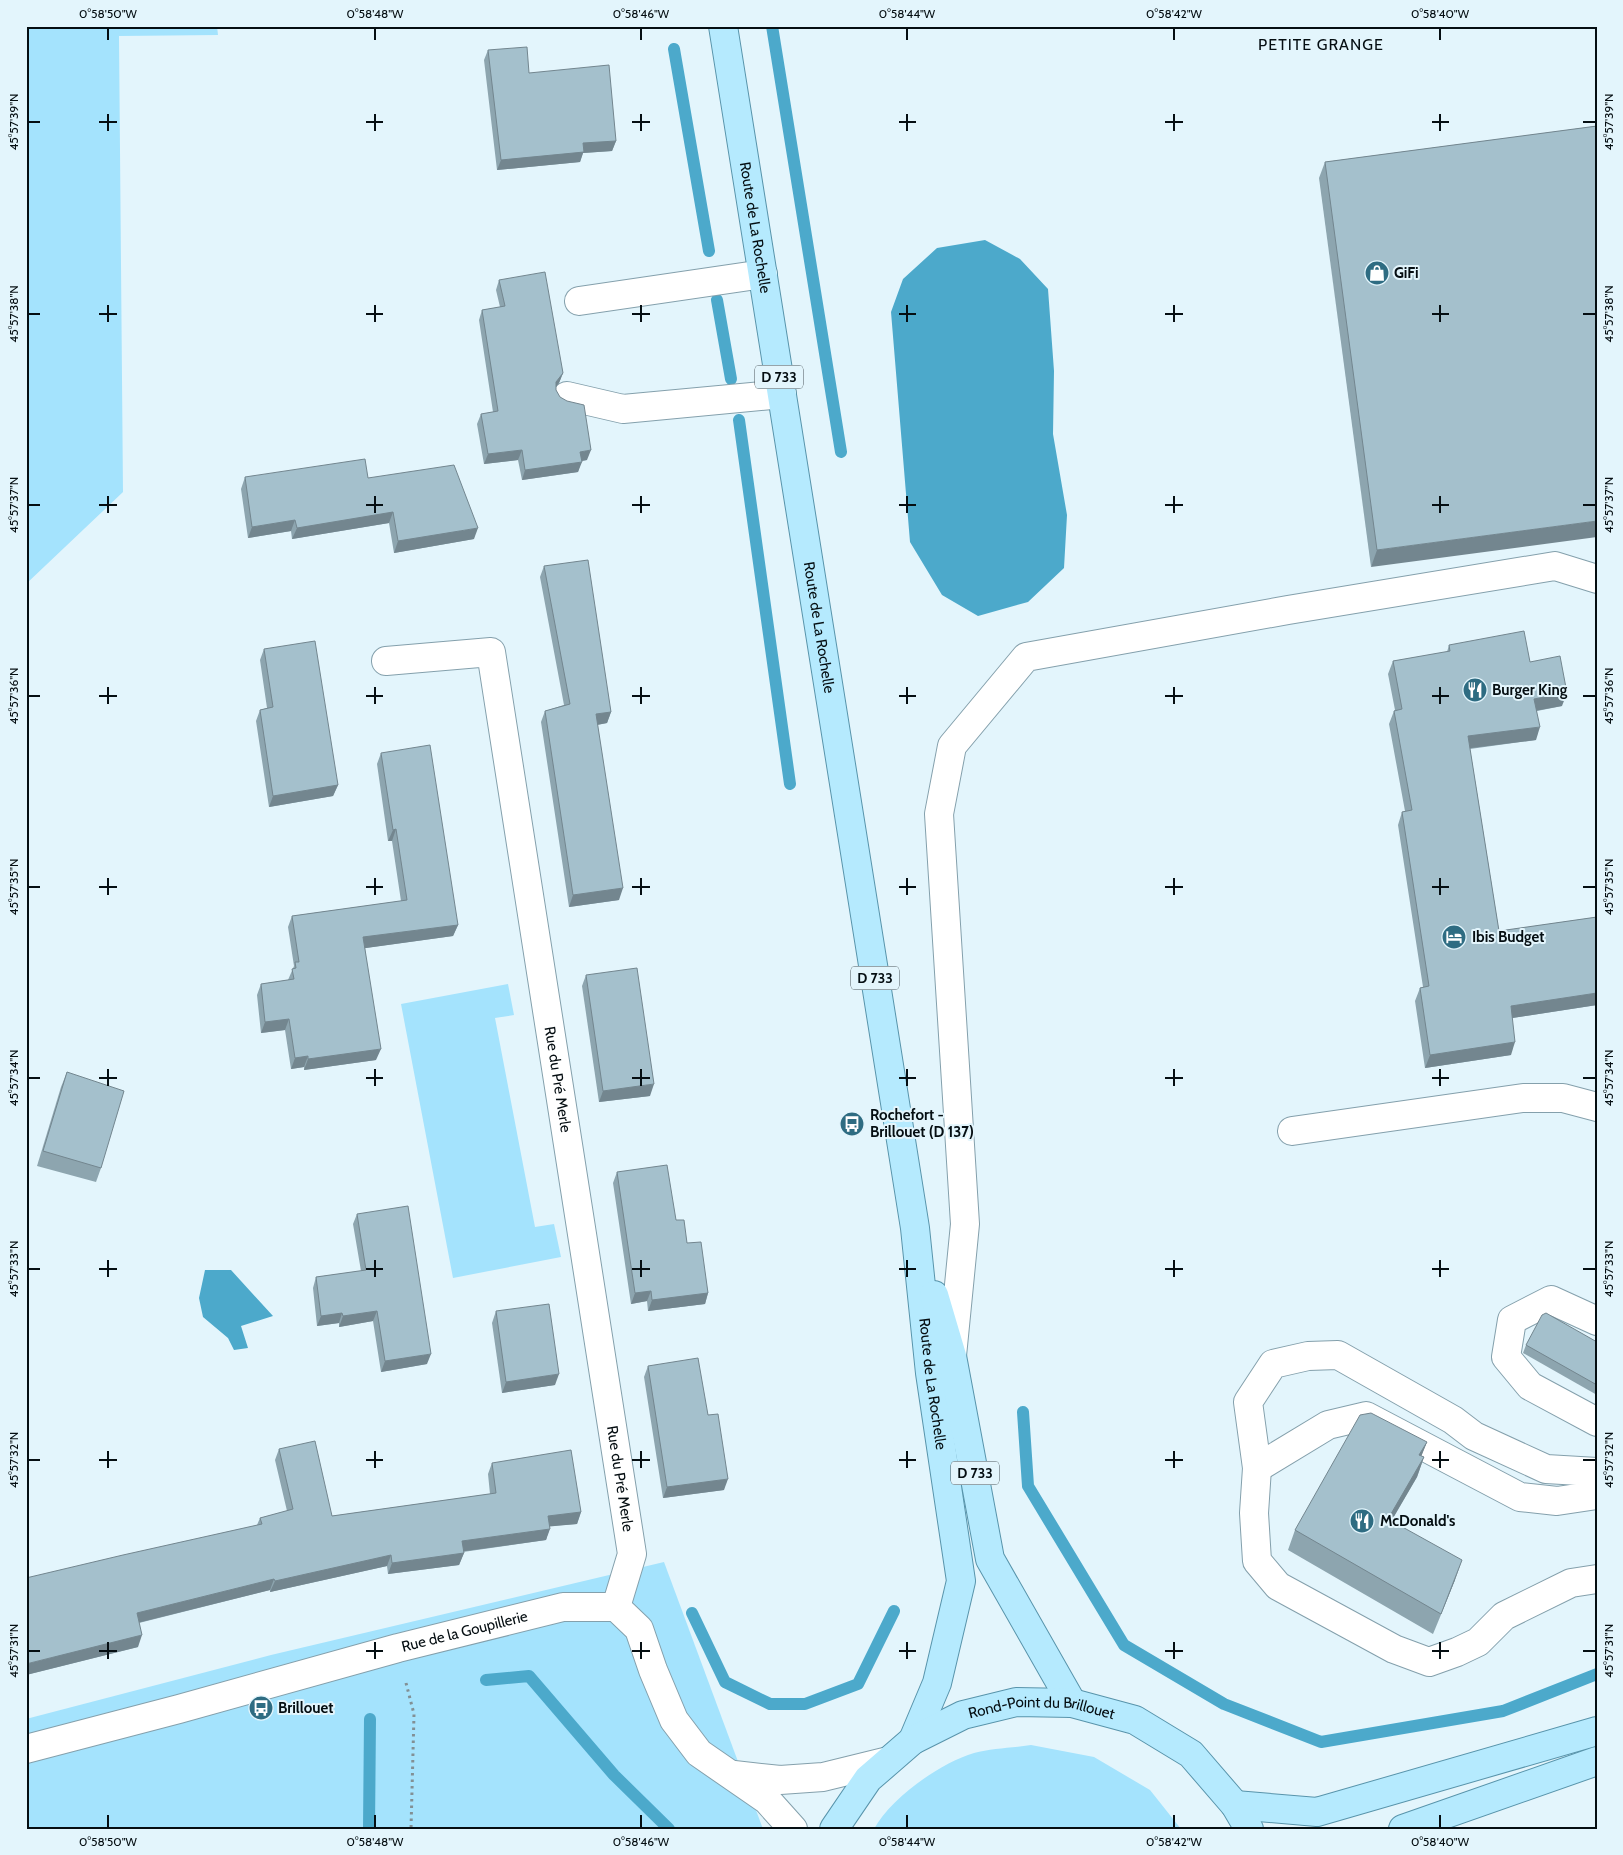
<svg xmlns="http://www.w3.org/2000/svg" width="1623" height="1855" font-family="Cabin,sans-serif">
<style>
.green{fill:#a4e3fd}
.water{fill:#4ca9cb}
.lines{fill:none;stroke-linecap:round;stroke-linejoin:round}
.stream{stroke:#4ca9cb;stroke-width:12}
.minor-casing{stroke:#84a0ac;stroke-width:30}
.major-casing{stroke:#5894ab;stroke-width:30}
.path{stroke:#829095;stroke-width:3;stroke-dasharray:2.5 4;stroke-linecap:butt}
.minor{stroke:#fff;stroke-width:28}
.major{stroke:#b5eafe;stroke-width:28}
.wall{fill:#8da5af}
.shaded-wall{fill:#73868f}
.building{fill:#a4c0cc;stroke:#73868f}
.ticks{fill:none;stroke:#050e12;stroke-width:2}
.labels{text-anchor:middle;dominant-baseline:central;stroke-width:4;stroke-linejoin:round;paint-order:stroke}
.shield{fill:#e3f5fc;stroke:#485358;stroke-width:1}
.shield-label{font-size:14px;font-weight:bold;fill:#050e12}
.street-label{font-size:15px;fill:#050e12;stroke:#e3f5fc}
.poi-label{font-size:15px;font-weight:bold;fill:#050e12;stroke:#e3f5fc;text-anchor:start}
.neighbourhood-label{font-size:16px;letter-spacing:1px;fill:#050e12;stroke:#e3f5fc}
.neatline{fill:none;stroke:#050e12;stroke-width:2}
.ticks-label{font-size:12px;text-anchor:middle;fill:#050e12}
</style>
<rect width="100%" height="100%" fill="#e3f5fc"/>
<g class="green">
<path d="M26,26H217L218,35L119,36L123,492L26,584Z"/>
<path d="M508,984L514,1015L495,1018L535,1227L554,1224L561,1257L453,1278L401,1004Z"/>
<path d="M664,1562L763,1829H26V1719L271,1655Z"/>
<path d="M1031,1745L1094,1757L1150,1790L1181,1829H874C891,1798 940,1763 974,1753C992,1748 1013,1748 1031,1745Z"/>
</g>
<g class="water">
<path d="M985,240L1020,259L1048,289L1054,371L1053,434L1067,515L1064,568L1028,602L978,616L942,595L910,542L891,312L903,279L937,248Z"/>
<path d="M205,1270H231L273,1316L241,1326L248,1348L234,1350L228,1338L203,1317L199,1298Z"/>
</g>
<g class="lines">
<g class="stream">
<path d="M772,26L841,452"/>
<path d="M674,49L709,251"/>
<path d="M717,300L731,379"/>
<path d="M739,420L790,784"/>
<path d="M1023,1412L1028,1486L1124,1645L1224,1704L1321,1742L1503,1711L1597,1674"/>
<path d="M692,1613L725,1682L770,1704H805L858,1684L894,1611"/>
<path d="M486,1680L529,1676L614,1775L669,1829"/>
<path d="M369,1829L370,1719"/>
</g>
<defs>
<g id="minor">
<path d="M579,301L763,274"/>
<path d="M567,396L623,409L782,394"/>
<path id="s1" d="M386,661L491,652L632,1554L616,1607"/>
<path d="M1292,1131L1523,1098H1563L1597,1107"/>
<path d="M1597,1321L1551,1300L1512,1320L1506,1357L1530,1386L1597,1422"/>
<path d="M952,1356L965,1224L939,814L952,746L1026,657L1288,610L1555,566L1597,579"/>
<path d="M1257,1468L1328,1425L1366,1416L1520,1497L1557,1501L1597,1495"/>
<path d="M1597,1472L1546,1469L1474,1436L1453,1420L1338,1355L1308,1356L1273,1364L1248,1402L1257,1468L1254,1513L1257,1561L1278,1586L1394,1649L1429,1662L1457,1652L1478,1642L1504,1616L1571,1583L1597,1579"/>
<path id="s2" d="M26,1749L179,1709L398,1648L563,1607H616L639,1629L653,1670L674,1720L699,1753L767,1800L793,1829"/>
<path d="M734,1775L780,1780L823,1777L888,1761"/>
</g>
<g id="major">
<path id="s3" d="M723,26L915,1228L930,1373L961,1581L937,1683L913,1740"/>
<path d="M934,1295L952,1356L990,1559L1072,1703"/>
<path d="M1235,1805L1317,1812L1597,1731"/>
<path id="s4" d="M834,1829L868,1779L913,1740L963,1715L1016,1702L1072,1703L1135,1720L1191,1754L1235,1805L1249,1829"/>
<path d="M1403,1829L1597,1761"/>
</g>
</defs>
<use href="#minor" class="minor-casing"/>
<use href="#major" class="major-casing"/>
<path class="path" d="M406,1683L414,1714L411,1829"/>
<use href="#minor" class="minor"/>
<use href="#major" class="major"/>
</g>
<g class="wall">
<path d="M488,50L529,73L616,141L612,151L583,153L580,162L497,170L484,60Z"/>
<path d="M1597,126L1371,567L1319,178L1325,162Z"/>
<path d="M499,280L563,373L559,383L556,387V390L587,460L581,461L578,472L522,480L518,460L484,464L477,424L481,414L493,412L479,320L482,310L500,307L496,290Z"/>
<path d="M245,477L368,478L474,539L394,553L389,523L292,539L291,531L248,538L241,489Z"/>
<path d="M544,566L611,712L607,723L597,725L619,900L569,907L541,722L545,711L564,705L540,577Z"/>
<path d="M1449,645L1530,662L1562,706L1537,711L1536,740L1470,749L1499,931L1597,917V1005L1512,1018L1511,1055L1425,1068L1415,1001L1420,988L1423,987L1398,825L1402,812L1405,811L1389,724L1394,711L1395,710L1388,674L1393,661L1447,652Z"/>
<path d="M264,649L338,785L333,796L269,807L256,721L260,710L267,708L260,660Z"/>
<path d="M381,753L458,925L453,936L365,948L376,1060L304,1070V1067L291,1069L285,1030L261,1033L257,995L261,984L288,980L294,966L288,927L292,916L401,901L392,841H388L377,764Z"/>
<path d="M586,975L650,1096L599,1102L582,986Z"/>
<path d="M67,1072L101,1168L96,1182L37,1166L61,1087Z"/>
<path d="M617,1172L676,1220L687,1243L708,1293L705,1304L648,1311L647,1301L631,1304L613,1183Z"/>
<path d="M357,1214L427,1364L381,1372L373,1321L339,1327V1323L317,1326L313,1288L316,1277L361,1271L353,1224Z"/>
<path d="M496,1311L555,1385L502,1393L492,1323Z"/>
<path d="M1597,1342V1395L1523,1353L1526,1345Z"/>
<path d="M648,1366L708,1415L724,1490L663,1498L644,1377Z"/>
<path d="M1427,1442L1421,1456L1424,1457L1417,1477L1391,1521L1455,1580L1433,1634L1288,1550L1295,1530Z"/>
<path d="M279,1449L332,1516L490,1494L488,1474L492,1463L581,1512L577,1524L550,1526L546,1540L463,1552L464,1553L459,1565L388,1574L387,1566L270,1592V1590L139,1623L138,1647L26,1675L257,1525L260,1518L287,1511L275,1460Z"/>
</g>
<g class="shaded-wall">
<path d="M616,141L612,151L583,153L580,162L497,170L501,160L583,143Z"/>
<path d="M563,373L559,383L552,392L556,382Z"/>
<path d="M522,450L518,460L484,464L488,454Z"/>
<path d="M591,450L587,460L576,462L580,452Z"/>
<path d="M582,462L578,472L522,480L525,470Z"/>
<path d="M393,512L389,523L292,539L297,528Z"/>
<path d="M295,520L291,531L248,538L252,527Z"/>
<path d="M1597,521V537L1371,567L1377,550Z"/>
<path d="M478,528L474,539L394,553L398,541Z"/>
<path d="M1567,693L1562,706L1529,712L1534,699Z"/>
<path d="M611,712L607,723L591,726L596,714Z"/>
<path d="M1540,727L1536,740L1463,749L1468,736Z"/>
<path d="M338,785L333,796L269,807L273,796Z"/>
<path d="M396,829L392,841H388L393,830Z"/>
<path d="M623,888L619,900L569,907L573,895Z"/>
<path d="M458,925L453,936L359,949L363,937Z"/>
<path d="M1597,993V1005L1506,1019L1511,1006Z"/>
<path d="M289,1019L285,1030L261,1033L265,1022Z"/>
<path d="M1515,1042L1511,1055L1425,1068L1430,1055Z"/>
<path d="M381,1049L376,1060L304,1070L308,1059Z"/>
<path d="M308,1056L304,1067L291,1069L295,1058Z"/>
<path d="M654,1084L650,1096L599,1102L603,1091Z"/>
<path d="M651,1291L647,1301L631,1304L635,1293Z"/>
<path d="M708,1293L705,1304L648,1311L652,1300Z"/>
<path d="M377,1311L373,1321L339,1327L343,1316Z"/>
<path d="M342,1313L339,1323L317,1326L321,1316Z"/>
<path d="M431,1354L427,1364L381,1372L385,1361Z"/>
<path d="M559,1374L555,1385L502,1393L506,1382Z"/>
<path d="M1427,1442L1419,1462V1455Z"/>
<path d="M1424,1457L1417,1477L1381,1539L1388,1519Z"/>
<path d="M728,1479L724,1490L663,1498L667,1487Z"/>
<path d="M581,1512L577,1524L544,1527L548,1516Z"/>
<path d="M550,1529L546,1540L458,1552L462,1541Z"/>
<path d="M464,1553L459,1565L388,1574L392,1563Z"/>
<path d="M391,1555L387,1566L270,1592L275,1581Z"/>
<path d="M1462,1560L1455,1580L1433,1634L1441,1614Z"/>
<path d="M274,1579L270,1590L133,1624L137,1613Z"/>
<path d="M142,1635L138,1647L26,1675V1664Z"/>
</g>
<g class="building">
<path d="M527,47L529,73L609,65L616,141L583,143L584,152L501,160L488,50Z"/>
<path d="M1597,126V521L1377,550L1325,162Z"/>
<path d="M545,272L563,373L556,382V390L560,397L567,401L584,405L591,450L580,452L582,462L525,470L522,450L488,454L481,414L498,411L482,310L505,306L499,280Z"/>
<path d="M365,459L368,478L454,465L478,528L398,541L393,512L297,528L295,520L252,527L245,477Z"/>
<path d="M588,560L611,712L596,714L623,888L573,895L545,711L570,704L544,566Z"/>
<path d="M1524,631L1530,662L1560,656L1567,693L1534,699L1540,727L1468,736L1499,931L1597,917V993L1511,1006L1515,1042L1430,1055L1420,988L1429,986L1402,812L1412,810L1394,711L1402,709L1393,661L1450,651L1449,645Z"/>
<path d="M315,641L338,785L273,796L260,710L273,707L264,649Z"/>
<path d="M430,745L458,925L363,937L381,1049L308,1059V1056L295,1058L289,1019L265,1022L261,984L294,979L292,969L296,968L295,962H299L292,916L407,900L396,829L393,830L381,753Z"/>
<path d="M637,968L654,1084L603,1091L586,975Z"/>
<path d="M67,1072L124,1091L101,1168L43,1151Z"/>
<path d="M667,1165L676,1220H684L687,1243L701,1242L708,1293L652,1300L651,1291L635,1293L617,1172Z"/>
<path d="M408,1206L431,1354L385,1361L377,1311L343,1316L342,1313L321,1316L316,1277L366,1270L357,1214Z"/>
<path d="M549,1304L559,1374L506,1382L496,1311Z"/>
<path d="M1546,1313L1597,1342V1385L1526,1345L1542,1315Z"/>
<path d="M698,1358L708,1415L718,1414L728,1479L667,1487L648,1366Z"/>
<path d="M1371,1413L1427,1442L1419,1455L1424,1457L1388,1519L1462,1560L1441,1614L1295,1530L1360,1415Z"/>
<path d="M315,1441L332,1516L496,1493L492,1463L571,1450L581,1512L548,1516L550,1529L462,1541L464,1553L392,1563L391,1555L275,1581L274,1579L137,1613L142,1635L26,1664V1578L123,1555L262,1524L260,1518L293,1509L279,1449Z"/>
</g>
<path class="ticks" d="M108,28V40M375,28V40M641,28V40M907,28V40M1174,28V40M1440,28V40M108,114V131M375,114V131M641,114V131M907,114V131M1174,114V131M1440,114V131M28,122H40M99,122H117M366,122H383M632,122H650M899,122H916M1165,122H1183M1432,122H1449M1583,122H1596M108,305V322M375,305V322M641,305V322M907,305V322M1174,305V322M1440,305V322M28,314H40M99,314H117M366,314H383M632,314H650M899,314H916M1165,314H1183M1432,314H1449M1583,314H1596M108,496V513M375,496V513M641,496V513M907,496V513M1174,496V513M1440,496V513M28,505H40M99,505H117M366,505H383M632,505H650M899,505H916M1165,505H1183M1432,505H1449M1583,505H1596M108,687V704M375,687V704M641,687V704M907,687V704M1174,687V704M1440,687V704M28,696H40M99,696H117M366,696H383M632,696H650M899,696H916M1165,696H1183M1432,696H1449M1583,696H1596M108,878V895M375,878V895M641,878V895M907,878V895M1174,878V895M1440,878V895M28,887H40M99,887H117M366,887H383M632,887H650M899,887H916M1165,887H1183M1432,887H1449M1583,887H1596M108,1069V1086M375,1069V1086M641,1069V1086M907,1069V1086M1174,1069V1086M1440,1069V1086M28,1078H40M99,1078H117M366,1078H383M632,1078H650M899,1078H916M1165,1078H1183M1432,1078H1449M1583,1078H1596M108,1260V1277M375,1260V1277M641,1260V1277M907,1260V1277M1174,1260V1277M1440,1260V1277M28,1269H40M99,1269H117M366,1269H383M632,1269H650M899,1269H916M1165,1269H1183M1432,1269H1449M1583,1269H1596M108,1451V1468M375,1451V1468M641,1451V1468M907,1451V1468M1174,1451V1468M1440,1451V1468M28,1460H40M99,1460H117M366,1460H383M632,1460H650M899,1460H916M1165,1460H1183M1432,1460H1449M1583,1460H1596M108,1642V1659M375,1642V1659M641,1642V1659M907,1642V1659M1174,1642V1659M1440,1642V1659M28,1651H40M99,1651H117M366,1651H383M632,1651H650M899,1651H916M1165,1651H1183M1432,1651H1449M1583,1651H1596M108,1815V1828M375,1815V1828M641,1815V1828M907,1815V1828M1174,1815V1828M1440,1815V1828"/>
<defs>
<symbol id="shop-disc" viewBox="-11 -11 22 22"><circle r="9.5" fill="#2e6c82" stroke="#e3f5fc"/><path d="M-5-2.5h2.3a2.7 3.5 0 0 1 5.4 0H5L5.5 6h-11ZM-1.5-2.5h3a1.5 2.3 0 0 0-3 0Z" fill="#fff"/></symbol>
<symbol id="restaurant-disc" viewBox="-11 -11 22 22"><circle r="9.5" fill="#2e6c82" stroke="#e3f5fc"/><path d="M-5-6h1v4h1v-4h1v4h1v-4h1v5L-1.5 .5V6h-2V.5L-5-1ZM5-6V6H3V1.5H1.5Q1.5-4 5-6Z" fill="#fff"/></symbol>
<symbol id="hotel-disc" viewBox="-11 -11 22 22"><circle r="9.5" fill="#2e6c82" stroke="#e3f5fc"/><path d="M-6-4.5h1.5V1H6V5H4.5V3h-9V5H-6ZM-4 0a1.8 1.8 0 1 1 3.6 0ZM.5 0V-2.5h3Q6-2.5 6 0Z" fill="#fff"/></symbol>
<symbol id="bus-disc" viewBox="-11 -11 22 22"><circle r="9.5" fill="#2e6c82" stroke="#e3f5fc"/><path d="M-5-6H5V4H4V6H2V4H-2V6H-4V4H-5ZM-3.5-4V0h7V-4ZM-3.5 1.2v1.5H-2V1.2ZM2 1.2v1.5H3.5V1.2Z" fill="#fff"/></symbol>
</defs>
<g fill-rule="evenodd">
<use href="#shop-disc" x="1363" y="259" width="28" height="28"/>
<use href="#restaurant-disc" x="1461" y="676" width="28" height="28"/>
<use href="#hotel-disc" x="1440" y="923" width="28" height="28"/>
<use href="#bus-disc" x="838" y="1110" width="28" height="28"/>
<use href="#restaurant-disc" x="1348" y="1507" width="28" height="28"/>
<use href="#bus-disc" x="247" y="1694" width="28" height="28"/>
</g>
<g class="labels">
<g class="shield">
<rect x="755" y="365.5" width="48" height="23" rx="4"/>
<rect x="851" y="966.5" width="48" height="23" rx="4"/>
<rect x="951" y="1461.5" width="48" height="23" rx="4"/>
</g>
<g class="shield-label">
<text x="779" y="377">D 733</text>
<text x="875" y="978">D 733</text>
<text x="975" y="1473">D 733</text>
</g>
<g class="street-label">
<text stroke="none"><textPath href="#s3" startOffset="204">Route de La Rochelle</textPath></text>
<text stroke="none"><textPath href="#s3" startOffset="609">Route de La Rochelle</textPath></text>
<text stroke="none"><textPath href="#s1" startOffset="538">Rue du Pré Merle</textPath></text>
<text stroke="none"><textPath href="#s3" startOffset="1374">Route de La Rochelle</textPath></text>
<text stroke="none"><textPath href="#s1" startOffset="942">Rue du Pré Merle</textPath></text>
<text stroke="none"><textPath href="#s2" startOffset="454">Rue de la Goupillerie</textPath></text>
<text stroke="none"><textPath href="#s4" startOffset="256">Rond-Point du Brillouet</textPath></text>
</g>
<g class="poi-label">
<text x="1394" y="273">GiFi</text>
<text x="1492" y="690">Burger King</text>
<text x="1472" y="937">Ibis Budget</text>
<text x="870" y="1115">Rochefort -<tspan x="870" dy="17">Brillouet (D 137)</tspan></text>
<text x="1380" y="1521">McDonald's</text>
<text x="278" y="1708">Brillouet</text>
</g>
<g class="neighbourhood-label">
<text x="1321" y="44">PETITE GRANGE</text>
</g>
</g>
<rect width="1623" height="1855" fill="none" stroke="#e3f5fc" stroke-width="55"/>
<rect x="28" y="28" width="1568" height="1800" class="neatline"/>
<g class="ticks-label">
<text x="108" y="18">0°58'50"W</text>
<text x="375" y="18">0°58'48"W</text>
<text x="641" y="18">0°58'46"W</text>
<text x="907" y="18">0°58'44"W</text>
<text x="1174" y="18">0°58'42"W</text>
<text x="1440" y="18">0°58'40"W</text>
<text transform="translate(14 122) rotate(-90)" y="4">45°57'39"N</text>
<text transform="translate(1609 122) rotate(-90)" y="4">45°57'39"N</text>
<text transform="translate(14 314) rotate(-90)" y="4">45°57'38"N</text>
<text transform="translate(1609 314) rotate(-90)" y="4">45°57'38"N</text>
<text transform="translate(14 505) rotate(-90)" y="4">45°57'37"N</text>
<text transform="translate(1609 505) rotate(-90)" y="4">45°57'37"N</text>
<text transform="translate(14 696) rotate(-90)" y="4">45°57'36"N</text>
<text transform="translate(1609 696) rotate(-90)" y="4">45°57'36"N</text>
<text transform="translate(14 887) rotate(-90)" y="4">45°57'35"N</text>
<text transform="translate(1609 887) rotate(-90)" y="4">45°57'35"N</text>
<text transform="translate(14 1078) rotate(-90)" y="4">45°57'34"N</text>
<text transform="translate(1609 1078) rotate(-90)" y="4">45°57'34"N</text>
<text transform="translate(14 1269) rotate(-90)" y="4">45°57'33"N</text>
<text transform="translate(1609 1269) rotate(-90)" y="4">45°57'33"N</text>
<text transform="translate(14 1460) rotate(-90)" y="4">45°57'32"N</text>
<text transform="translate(1609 1460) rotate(-90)" y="4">45°57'32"N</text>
<text transform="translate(14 1651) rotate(-90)" y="4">45°57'31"N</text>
<text transform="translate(1609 1651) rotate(-90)" y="4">45°57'31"N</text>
<text x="108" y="1846">0°58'50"W</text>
<text x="375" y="1846">0°58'48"W</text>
<text x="641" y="1846">0°58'46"W</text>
<text x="907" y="1846">0°58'44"W</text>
<text x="1174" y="1846">0°58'42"W</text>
<text x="1440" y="1846">0°58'40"W</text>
</g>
</svg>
